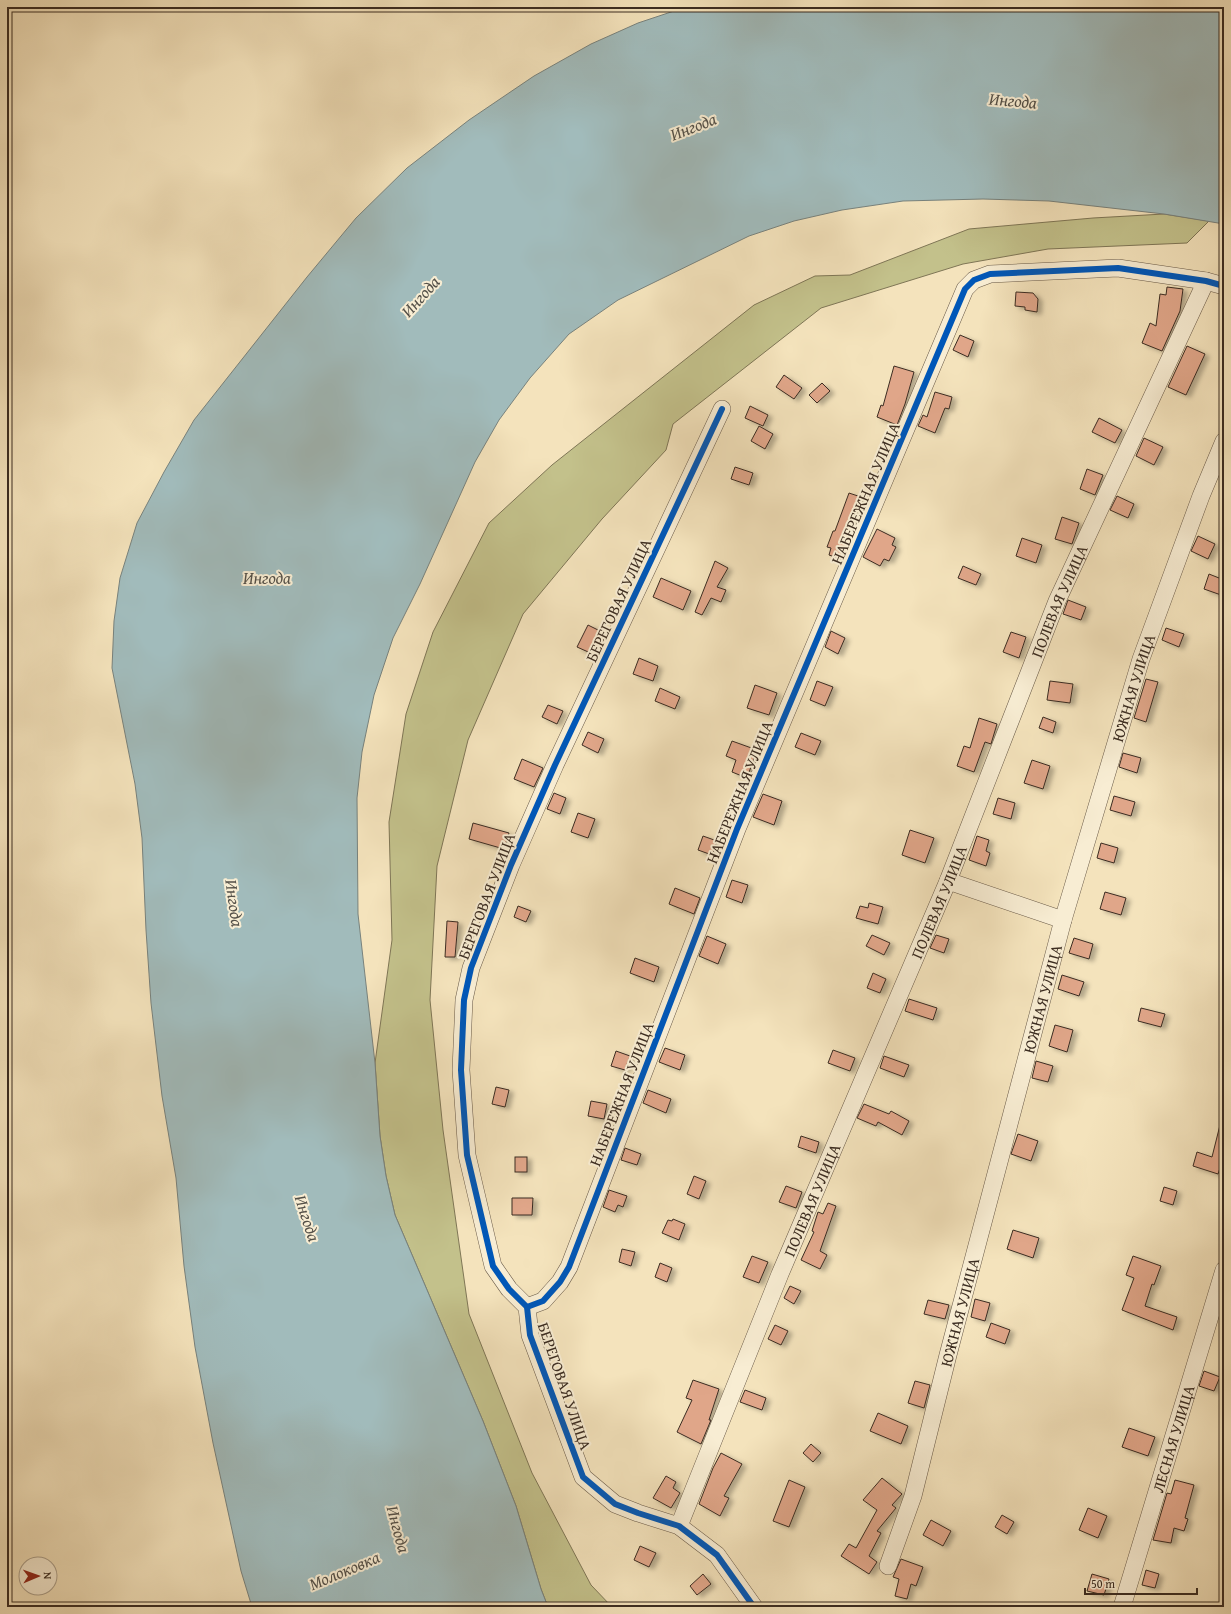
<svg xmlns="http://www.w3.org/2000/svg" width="1231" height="1614" font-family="'Gentium Book Plus',serif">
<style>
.green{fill:#c3c18b;stroke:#7f7656}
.water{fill:#a1bbbb;stroke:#78827d}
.building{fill:#e0a689;stroke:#3b2c21;filter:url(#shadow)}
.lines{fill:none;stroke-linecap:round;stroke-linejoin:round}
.minor-casing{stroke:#695a48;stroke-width:18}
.minor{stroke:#f8edd3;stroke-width:17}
.cycleway-casing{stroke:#f8edd3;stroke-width:8}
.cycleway{stroke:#0057b8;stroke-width:6}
.labels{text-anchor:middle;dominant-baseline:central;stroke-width:4;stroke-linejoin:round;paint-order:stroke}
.street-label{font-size:16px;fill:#3b2c21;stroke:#f8edd3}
.water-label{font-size:17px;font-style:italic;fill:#545048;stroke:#f8edd3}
</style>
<defs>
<filter id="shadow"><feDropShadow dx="4.5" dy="2.5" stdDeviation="2" flood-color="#0004"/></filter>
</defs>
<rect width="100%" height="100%" fill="#f4e3bc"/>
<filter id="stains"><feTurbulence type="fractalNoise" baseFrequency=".005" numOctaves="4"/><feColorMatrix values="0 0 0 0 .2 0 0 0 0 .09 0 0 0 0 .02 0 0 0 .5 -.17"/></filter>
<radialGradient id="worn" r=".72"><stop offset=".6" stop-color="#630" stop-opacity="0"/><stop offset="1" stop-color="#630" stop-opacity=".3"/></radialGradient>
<path class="green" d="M1164,214L1209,221L1187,243L1048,249L963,264L821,308L673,424L666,450L602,519L523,614L468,740L437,866L430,1000L443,1130L469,1314L532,1473L591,1585L612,1607H548L541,1589L516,1506L483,1421L395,1215L386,1176L380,1136L375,1063L392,940L389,822L406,714L433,632L489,523L552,465L754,305L815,276L850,275L969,229L1093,218Z"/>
<path class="water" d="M686,7H1224V224L1164,214L1049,201L983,199L903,201L842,210L794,221L749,236L618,300L569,334L530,378L499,420L475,462L420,584L393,638L374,695L362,752L357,798L358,914L375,1063L380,1136L386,1176L395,1215L483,1421L516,1506L541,1589L548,1607H252L241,1571L213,1443L195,1347L184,1266L176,1178L162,1096L151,1003L146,930L142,838L135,784L112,668L114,621L120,578L137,523L164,472L194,420L307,277L356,218L407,168L469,120L534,76L591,44L638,23Z"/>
<g class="building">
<path d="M1167,287L1183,289L1180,311L1162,351L1142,343L1150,323L1156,326L1160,294L1166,295Z"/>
<path d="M1016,292L1033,293L1038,299L1037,312L1025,310V307L1015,306Z"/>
<path d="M960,335L974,341L968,357L953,350Z"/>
<path d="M1187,346L1205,354L1186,395L1168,387Z"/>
<path d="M894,366L914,372L905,404L897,425L877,417L881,405L883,406Z"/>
<path d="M784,375L802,388L794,399L776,387Z"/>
<path d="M822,383L830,391L817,403L809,395Z"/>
<path d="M935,392L952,397L949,409L945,408L935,433L918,426L923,415L927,417Z"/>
<path d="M750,406L768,415L763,426L745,418Z"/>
<path d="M1099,418L1122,430L1115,443L1092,432Z"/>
<path d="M759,426L773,434L765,449L751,441Z"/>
<path d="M1144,438L1163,447L1154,465L1136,456Z"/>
<path d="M735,467L753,473L749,485L731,479Z"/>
<path d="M1087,469L1103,475L1095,495L1080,489Z"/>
<path d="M849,493L861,497L847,536L849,537L840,559L829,555L831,548L827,547L833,531H835Z"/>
<path d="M1117,496L1134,504L1128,518L1110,510Z"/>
<path d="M1062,517L1079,523L1072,544L1055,539Z"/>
<path d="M877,529L895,538L892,545L896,547L889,561L884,559L880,566L863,557Z"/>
<path d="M1198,536L1215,544L1208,559L1191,551Z"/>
<path d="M1022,538L1042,545L1036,563L1016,556Z"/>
<path d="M715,561L728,568L717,587L726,590L721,602L711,598L702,615L695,612Z"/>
<path d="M963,566L981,574L976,585L958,578Z"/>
<path d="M1209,574L1224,580V596L1204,589Z"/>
<path d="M661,578L691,591L683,610L653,597Z"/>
<path d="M1068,600L1086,607L1081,620L1063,614Z"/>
<path d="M588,625L606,634L595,655L577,647Z"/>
<path d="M1166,628L1184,634L1179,647L1162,640Z"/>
<path d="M831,631L845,638L838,654L825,647Z"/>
<path d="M1011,632L1026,637L1019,658L1003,652Z"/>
<path d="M639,658L658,666L653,681L633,674Z"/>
<path d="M1146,679L1158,682L1146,722L1134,718Z"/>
<path d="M817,681L833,687L825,706L810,700Z"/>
<path d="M1050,681L1073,684L1070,703L1047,700Z"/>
<path d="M755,685L777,693L769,715L747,708Z"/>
<path d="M660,688L680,697L675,709L655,701Z"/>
<path d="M548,705L563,711L557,724L542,717Z"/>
<path d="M1043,717L1056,722L1053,733L1039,728Z"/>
<path d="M979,718L997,724L991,744L985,742L974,772L957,766L964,746L970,748Z"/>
<path d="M588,732L604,739L598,753L582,745Z"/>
<path d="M801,733L821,741L815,755L795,747Z"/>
<path d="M732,741L757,750L747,778L732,772L736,760L726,756Z"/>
<path d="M1123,753L1141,758L1137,773L1119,767Z"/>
<path d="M522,759L543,768L534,787L514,779Z"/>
<path d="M1032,760L1050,766L1043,789L1024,783Z"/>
<path d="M554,793L566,798L560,814L547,809Z"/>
<path d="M763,794L782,801L774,825L753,817Z"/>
<path d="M1114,796L1135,802L1131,816L1110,810Z"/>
<path d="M998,798L1015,803L1011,819L993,814Z"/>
<path d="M578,813L595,819L588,838L571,832Z"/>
<path d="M473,823L509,833L504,849L469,839Z"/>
<path d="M910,830L934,838L925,863L902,855Z"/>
<path d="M703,836L717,841L712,855L698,850Z"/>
<path d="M977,836L989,840L986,851L990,853L986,866L969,860Z"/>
<path d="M1101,843L1118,848L1114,863L1097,858Z"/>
<path d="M732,880L748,885L742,903L726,897Z"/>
<path d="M675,888L700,898L694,914L669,904Z"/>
<path d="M1105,892L1126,898L1121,915L1100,909Z"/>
<path d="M869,903L883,907L878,924L856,918L860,906L868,908Z"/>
<path d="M518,906L531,911L526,922L514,917Z"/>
<path d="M447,921L458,922L455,957H445Z"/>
<path d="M872,935L890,943L884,955L866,946Z"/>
<path d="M936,935L949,939L944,953L930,948Z"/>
<path d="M707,936L726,944L718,964L699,956Z"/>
<path d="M1074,938L1093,944L1089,959L1069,953Z"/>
<path d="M635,958L659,967L654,982L630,973Z"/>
<path d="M873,973L886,979L880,993L867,988Z"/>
<path d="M1062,975L1084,982L1079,996L1058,989Z"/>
<path d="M909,999L937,1008L933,1020L905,1011Z"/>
<path d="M1141,1008L1165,1014L1161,1027L1138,1021Z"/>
<path d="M1055,1025L1073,1030L1067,1052L1049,1046Z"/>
<path d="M665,1048L685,1055L680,1070L659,1062Z"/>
<path d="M833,1050L855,1058L850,1071L828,1063Z"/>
<path d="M616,1051L630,1056L625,1070L611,1066Z"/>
<path d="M884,1056L909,1065L904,1077L880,1068Z"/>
<path d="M1036,1061L1053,1066L1048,1082L1032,1078Z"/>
<path d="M496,1087L509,1090L505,1107L492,1104Z"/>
<path d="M648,1090L671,1099L666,1113L643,1103Z"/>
<path d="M591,1101L607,1104L604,1119L588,1116Z"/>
<path d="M864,1104L889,1114L891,1111L909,1121L902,1135L878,1122L876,1126L857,1118Z"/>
<path d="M1220,1125L1224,1126V1156L1218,1174L1193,1166L1197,1152L1212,1157Z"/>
<path d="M1018,1134L1038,1141L1031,1161L1011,1154Z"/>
<path d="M801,1136L819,1142L816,1153L798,1147Z"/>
<path d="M625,1148L641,1154L637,1165L621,1160Z"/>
<rect x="515" y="1157" width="12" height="15"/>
<path d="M694,1176L706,1181L699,1199L687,1194Z"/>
<path d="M786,1186L802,1192L796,1208L779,1202Z"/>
<path d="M1164,1187L1177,1191L1173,1205L1160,1201Z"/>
<path d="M609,1190L627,1196L623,1207L618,1205L615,1212L603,1207Z"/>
<path d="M512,1198H533L532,1215H512Z"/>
<path d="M828,1203L836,1206L820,1251L827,1255L820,1269L801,1260L814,1232L812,1231L818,1212L823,1214Z"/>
<path d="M673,1219L685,1224L679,1240L662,1233L668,1220L672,1221Z"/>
<path d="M1013,1230L1039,1238L1033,1258L1007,1249Z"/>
<path d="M622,1249L635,1252L631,1266L619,1262Z"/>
<path d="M752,1256L768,1262L759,1283L743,1277Z"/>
<path d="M1133,1256L1161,1266L1154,1285L1152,1284L1145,1306L1177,1317L1173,1330L1122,1310L1134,1278L1126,1275Z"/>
<path d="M660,1263L672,1268L667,1282L655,1277Z"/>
<path d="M790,1286L801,1291L794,1304L784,1298Z"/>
<path d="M975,1299L990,1303L985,1321L971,1317Z"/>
<path d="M928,1300L949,1305L945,1319L924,1314Z"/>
<path d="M991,1323L1010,1330L1005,1344L986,1337Z"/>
<path d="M775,1325L788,1331L781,1345L768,1339Z"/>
<path d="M1204,1371L1220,1377L1214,1391L1199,1386Z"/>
<path d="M693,1380L719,1389L709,1420H711L701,1444L677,1432L692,1400L686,1398Z"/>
<path d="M915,1381L930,1385L924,1408L908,1403Z"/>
<path d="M745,1390L766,1398L762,1410L740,1402Z"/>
<path d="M878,1413L908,1426L901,1444L870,1431Z"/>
<path d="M1129,1428L1155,1437L1148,1456L1122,1447Z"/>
<path d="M811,1444L821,1453L813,1462L803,1453Z"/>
<path d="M721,1453L742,1464L724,1496L729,1498L720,1516L699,1504L713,1468Z"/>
<path d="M666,1476L676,1482L673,1488L680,1493L671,1508L653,1498Z"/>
<path d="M882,1478L902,1494L892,1505L896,1508L877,1531L881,1533L869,1556L877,1562L869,1574L841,1556L849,1544L856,1548L877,1510L863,1500Z"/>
<path d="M789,1480L805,1487L789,1527L773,1521Z"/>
<path d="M1175,1480L1194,1485L1185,1518L1188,1519L1184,1531L1174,1528L1171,1543L1153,1540L1167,1493L1171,1494Z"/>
<path d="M1088,1508L1107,1516L1098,1538L1079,1530Z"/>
<path d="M1002,1515L1014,1522L1007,1534L995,1527Z"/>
<path d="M931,1520L951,1531L943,1546L923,1535Z"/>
<path d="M640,1546L656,1553L649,1567L634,1560Z"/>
<path d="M901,1559L923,1567L916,1586L911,1584L907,1599L895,1596L899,1579L893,1577Z"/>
<path d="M1146,1570L1159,1574L1155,1588L1142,1585Z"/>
<path d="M703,1574L711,1584L697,1595L690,1586Z"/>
<path d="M1092,1574L1109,1579L1104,1595L1087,1591Z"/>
</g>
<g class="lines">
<defs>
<g id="minor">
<path d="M722,409L555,765L511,865L471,968L464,1000L461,1070L467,1155L493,1266L509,1289L527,1307L530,1335L583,1477L615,1504L638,1513L679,1526L717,1555L754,1607"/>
<path d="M948,881L1063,920"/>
<path d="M527,1307L543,1301L560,1282L569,1267L737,829L965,289L974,280L990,274L1118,268L1206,281L1224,286"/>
<path id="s1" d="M679,1526L780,1274L948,881L1057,601L1206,281"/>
<path id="s2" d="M888,1566L913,1496L948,1355L1063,920L1141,659L1201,496L1224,441"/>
<path id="s3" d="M1122,1607L1224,1270"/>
</g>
</defs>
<use href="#minor" class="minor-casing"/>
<use href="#minor" class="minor"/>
<defs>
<g id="cycleway">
<path d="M722,409L555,765L511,865L471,968L464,1000L461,1070L467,1155L493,1266L509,1289L527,1307L530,1335L583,1477L615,1504L638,1513L679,1526L717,1555L754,1607"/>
<path d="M527,1307L543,1301L560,1282L569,1267L737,829L965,289L974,280L990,274L1118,268L1206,281L1224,286"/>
</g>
</defs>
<use href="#cycleway" class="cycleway-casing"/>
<use href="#cycleway" class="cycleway"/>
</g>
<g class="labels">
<g class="street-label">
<text transform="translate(865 493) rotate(-67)">НАБЕРЕЖНАЯ УЛИЦА</text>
<text transform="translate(618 600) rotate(-65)">БЕРЕГОВАЯ УЛИЦА</text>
<text stroke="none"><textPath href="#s1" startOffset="1000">ПОЛЕВАЯ УЛИЦА</textPath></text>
<text stroke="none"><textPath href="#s2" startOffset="912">ЮЖНАЯ УЛИЦА</textPath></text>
<text transform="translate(739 792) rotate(-68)">НАБЕРЕЖНАЯ УЛИЦА</text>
<text transform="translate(486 896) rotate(-69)">БЕРЕГОВАЯ УЛИЦА</text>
<text stroke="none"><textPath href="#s1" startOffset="676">ПОЛЕВАЯ УЛИЦА</textPath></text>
<text stroke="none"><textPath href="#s2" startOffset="588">ЮЖНАЯ УЛИЦА</textPath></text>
<text transform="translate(621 1094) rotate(-69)">НАБЕРЕЖНАЯ УЛИЦА</text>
<text stroke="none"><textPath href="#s1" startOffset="352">ПОЛЕВАЯ УЛИЦА</textPath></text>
<text stroke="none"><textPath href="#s2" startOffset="264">ЮЖНАЯ УЛИЦА</textPath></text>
<text transform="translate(565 1386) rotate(71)">БЕРЕГОВАЯ УЛИЦА</text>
<text stroke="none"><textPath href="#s3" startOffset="176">ЛЕСНАЯ УЛИЦА</textPath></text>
</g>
<g class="water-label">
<text transform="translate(1013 100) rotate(5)">Ингода</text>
<text transform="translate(693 126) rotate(-21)">Ингода</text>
<text transform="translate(420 296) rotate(-48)">Ингода</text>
<text x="267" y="577">Ингода</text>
<text transform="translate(235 903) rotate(82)">Ингода</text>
<text transform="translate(308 1218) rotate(72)">Ингода</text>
<text transform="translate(399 1529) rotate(75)">Ингода</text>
<text transform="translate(344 1570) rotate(-23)">Молоковка</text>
</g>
</g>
<rect width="1231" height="1614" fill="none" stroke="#f4e3bc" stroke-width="24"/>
<rect x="8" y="8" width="1215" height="1598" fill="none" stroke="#3b2c21" stroke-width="2"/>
<rect x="12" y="12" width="1207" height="1590" fill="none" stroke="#3b2c21"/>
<g transform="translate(38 1576) rotate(88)"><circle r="19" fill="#f8edd3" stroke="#aca08c"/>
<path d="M0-3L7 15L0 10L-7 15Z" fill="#8f2418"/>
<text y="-6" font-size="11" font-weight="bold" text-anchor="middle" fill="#3b2c21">N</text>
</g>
<path d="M1085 1588v6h112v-6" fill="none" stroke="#3b2c21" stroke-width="2"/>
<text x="1091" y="1588" font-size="12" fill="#3b2c21" stroke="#f8edd3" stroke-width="3" paint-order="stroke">50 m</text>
<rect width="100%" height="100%" filter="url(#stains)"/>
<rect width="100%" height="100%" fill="url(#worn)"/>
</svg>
